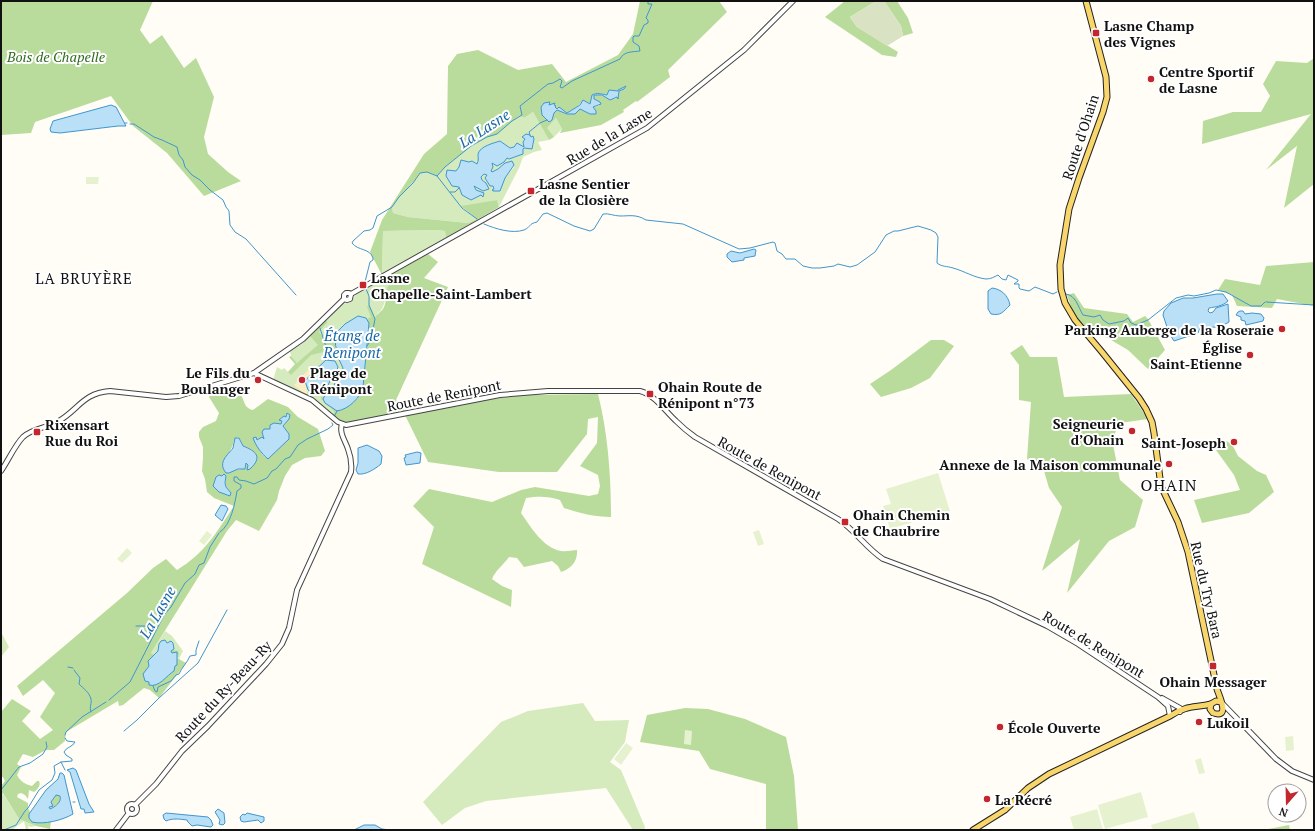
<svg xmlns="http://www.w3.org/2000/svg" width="1315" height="831" font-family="'PT Serif',serif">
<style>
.green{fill:#d5ebbd;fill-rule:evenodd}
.forest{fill:#b9dc9c;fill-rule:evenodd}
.sand{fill:#fbeec1}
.cemetery{fill:#d9e3c4}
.pitch{fill:#e6f2cf}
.water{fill:#b9e0f7;stroke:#3f96cf;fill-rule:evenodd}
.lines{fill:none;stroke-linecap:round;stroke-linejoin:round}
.stream{stroke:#3f96cf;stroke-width:1}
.minor-casing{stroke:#444;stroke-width:6}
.major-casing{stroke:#222;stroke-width:7}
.minor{stroke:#fff;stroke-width:4}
.major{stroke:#f9d66b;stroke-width:5}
.poi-dot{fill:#c4262e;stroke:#fff;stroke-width:1.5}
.labels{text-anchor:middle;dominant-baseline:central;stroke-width:4;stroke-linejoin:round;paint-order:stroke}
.poi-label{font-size:14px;font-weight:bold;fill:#111;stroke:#fff;text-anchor:start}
.park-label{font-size:14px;font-style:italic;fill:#2f6b1f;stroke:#fff}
.street-label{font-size:14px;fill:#111;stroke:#fff}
.water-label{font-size:15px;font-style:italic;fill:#1768a6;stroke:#fff}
.neighbourhood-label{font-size:15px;letter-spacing:1px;fill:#111;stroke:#fff}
.quarter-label{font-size:16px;letter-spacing:1px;fill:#111;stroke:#fff}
</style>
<rect width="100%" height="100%" fill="#fffdf5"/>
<g class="green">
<path d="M533,112L549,140L538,142L542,150L534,152L523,157L519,168L499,207L497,200L462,208L477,219L468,223L408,217L393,213L392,207C401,195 411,185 420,173L427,172L437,176L445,167L471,146L487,137L497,134L519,116H521L524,118ZM531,137L534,139L533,147L524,148L521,154L515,157L507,158L495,165L492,163L491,171L492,172C499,169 503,163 510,161L514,167L505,178L499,191H493L494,189L493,186H490L486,178L487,175L484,174L481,178L485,182L486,190L483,191L474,186L476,190L484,194L483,196L481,195L471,200L462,195L459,187L452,186L447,178L449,170L456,171L460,167L472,161L477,164L482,148L500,141L510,148L524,147L525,138Z"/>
<path d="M556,118L562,129L554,137L546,128Z"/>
<path d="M438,230L445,231L446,238L382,275L383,231Z"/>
<path d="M384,278L390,283C387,288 388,289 388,295C383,301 385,308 378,313L334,417L315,400L290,387L273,380L277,367L282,370L284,368L288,372L297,363L291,356L290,351L302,344L310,336L319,344L326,339L319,332L328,322L326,320L341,304L350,302L356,294Z"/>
<path d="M165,631L172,636L183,651L179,659L177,657L174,650L171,651V650L174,649L173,643L161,641L159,644L158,651L155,655L151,653Z"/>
<path d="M1,632L9,647L1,657Z"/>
<path d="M583,703L595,721L629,720L625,742L610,762L621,770L645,827L644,830H633L606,788L486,801L465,808L442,825L423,802L501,722L528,711Z"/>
<path d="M2,792L19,819L36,826L31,827L28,826L29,830H26L24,821L12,830H1V794Z"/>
</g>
<g class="forest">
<path d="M1,1H153L140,30L150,44L162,35L184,68L196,58L214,97L204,137L208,154L228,172L241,181L204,196L167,153L133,126L111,96L35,122L31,133L1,135Z"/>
<path d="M640,1H719L727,12L668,70L670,77L637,102L636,101L623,110L624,112L601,125L560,133L562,129L556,118L547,128L554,137L549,140L533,112L524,118L521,116H519L497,134L487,137L471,146L445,167L437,176L427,172L420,173C411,185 401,195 392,207L393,213L408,217L468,223L477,219L461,206L497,200L499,207L446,238L445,231L438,230L383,231L382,275L370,252L382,220L424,154L447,134L448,66L457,54L478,50L518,70L552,64L566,82L618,55L633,34ZM625,86L624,88L619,91L618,95L615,99L600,95H594V99L600,102L599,106L593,107L596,111V114H590L580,109L575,114H567L557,110L554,113L552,120L549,122L542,115L541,107L543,104L550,102L548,104V105L554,104L556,106L554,107L557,109L560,108L566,113C572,111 580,105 583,100L590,104L594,93H600L607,95L609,90L617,91Z"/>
<path d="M845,1H876L850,17L857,27L898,52L896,57L882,55L825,17Z"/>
<path d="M884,1H897L908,18L913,33L903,36L901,26Z"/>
<path d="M1314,58V184L1284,208L1297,146L1266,170L1311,114L1202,144L1203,121L1233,112H1261L1270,96L1263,84L1276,61L1307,63Z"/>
<path d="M428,254L438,262L424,278L448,287L396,400L405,411L357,421L342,423L333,417L334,411L321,399V397H324L323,399C327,405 334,411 341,410L357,399L363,387L368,340L367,319L371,317L367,307L369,305L375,318C377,313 382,312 384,307C386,303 385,299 388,295L387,288L390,283L384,278Z"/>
<path d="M1314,262V306L1277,299L1272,308L1237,306L1232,295L1218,290L1225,279L1260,285L1266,266Z"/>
<path d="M1074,293L1084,308L1127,314L1133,322L1145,316L1148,319L1165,350L1148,369L1128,350L1106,337H1094L1073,313L1067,295Z"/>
<path d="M326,320L328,322L319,332L326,339L332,333L336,338L335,344L336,350L328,351L311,355L291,375L288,372L295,364L289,357L291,356L297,363L318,345L310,336Z"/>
<path d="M931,340H944L954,346L930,378L911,388L881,397L870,384L891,370Z"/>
<path d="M1022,345L1030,357H1057L1064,397L1131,394L1148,419L1120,423L1112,439L1120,480L1143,500L1135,527L1109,541L1067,593L1080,539L1042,571L1062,507L1049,488L1044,471L1027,459L1031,402L1019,400V365L1010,353Z"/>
<path d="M227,388C231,390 236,390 239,393C246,400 242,407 253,410L268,399L288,407L298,417L318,429L325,451L321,456L305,458L292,465L285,476L279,491L277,500L259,531L236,520L227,531L151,653L157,656L174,650L178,651L179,654L177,658L186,663L159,698L150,690L144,688L123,705L119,706L118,701L66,732L65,741L54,750H46L33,757L23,754L17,764L21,767L17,775C21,782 25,784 32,786L37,781H39C41,786 38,789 34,792L29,790L28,799L25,795L21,793L18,794L17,797L28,803V808L30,812L29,818L31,821L40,823L51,821L50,829L36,826L19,819L3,793L1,794V786L5,781L3,777H1V712L12,699L31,711L22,721L40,739L53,730L40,717L55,693L43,680L23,696L17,686L127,593L153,568L166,559L177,570C205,553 216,533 234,506L214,498L207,492L205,479L202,471L203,458V447L199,437V432L203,427L216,421L219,413L209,397L210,393ZM288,413L289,419L283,426L289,434L268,459L262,454L254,440L256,437L257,440L262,437L264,439V437L263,436L268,429H270V426L281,424L282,422L280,420L281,418L286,417V414ZM238,437L241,441L243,446L252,450L247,470L248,466L246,463L245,469C238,469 232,471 224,471C222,460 233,450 234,440ZM220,475H223L226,480C224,485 228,489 231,493V496L223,493L214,482L216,477Z"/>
<path d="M598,394C608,434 611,476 611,517C595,517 579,513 564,508L560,500C548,496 538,496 526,498L521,513C531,527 543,548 561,551C566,552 572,550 577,550C578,561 571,569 561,572L558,566L552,561L524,567L517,558L509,557C504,564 495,571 492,579L502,586L512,590L511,607L422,564L434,527L413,506L429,489L492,502L521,490L535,487L589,496L598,494L600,486L598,475L580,466L597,443L598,417L588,419L587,434L557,472H499L428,462L405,415L470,402L524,395Z"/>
<path d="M1219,437L1232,444L1238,456L1257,471L1266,475L1274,492L1249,513L1202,523L1194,500L1240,490L1234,475L1216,450Z"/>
<path d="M685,708L708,709L745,719L786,737L794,776L798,830H766V784L710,769L699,751L640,742L647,715Z"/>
<path d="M56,795H59L61,799L59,803L50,809L51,802Z"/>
<path d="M1289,825L1290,830H1263Z"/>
</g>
<path class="sand" d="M313,367L315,370L305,381L307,389L309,391L308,390L306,395L294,385L310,368Z"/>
<path class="cemetery" d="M876,1H884L901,26L903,36L887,46L857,27L850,17Z"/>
<g class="pitch">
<path d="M86,177H99L98,184H86Z"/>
<path d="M938,473L950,511L890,529L883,506L891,504L886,489Z"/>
<path d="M759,530L764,544L758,546L753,532Z"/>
<path d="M207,531L212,535L204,545L199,541Z"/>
<path d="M127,548L132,553L122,563L117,559Z"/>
<path d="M685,730L692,731L691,745L684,744Z"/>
<path d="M1293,736L1294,750L1286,751L1285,737Z"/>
<path d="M626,743L633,748L621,765L614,759Z"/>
<path d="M1201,758L1205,773L1199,774L1195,760Z"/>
<path d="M1141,792L1148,817L1105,829L1098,805Z"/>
<path d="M1097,809L1103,830H1074L1070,817Z"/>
<path d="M1194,812L1200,830H1153L1151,825Z"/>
</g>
<g class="water">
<path d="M626,86L624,89L619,91L618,99L617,97L610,100L602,95H594V99L600,102L601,104L593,107L596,111V114H590L580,109L575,114H567L557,110L554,113L552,120L549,122L542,115L541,107L544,103L550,102L549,105L555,103L554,105L556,106L555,107L557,109L559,107L567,113L580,105L583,100L590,104L592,95C597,92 601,94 607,95L609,90L618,91V90Z"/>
<path d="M111,105L116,107L126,126H118L60,133L51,132L50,129L53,121Z"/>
<path d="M526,134L530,135L531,137L533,136L534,139L532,149L524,148L523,149V154L509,159L507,158L504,162L497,166L492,163L493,167L491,171L492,172L498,169L505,163L512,161L514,165L505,178L500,191H493L492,190L494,189L493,186H490L485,178L487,175L484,174L481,177L482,180L486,183L489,189L483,191L474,186L476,190L484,193L483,197L481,195L471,200L462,195L459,187L452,186L446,176L447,170L456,171L459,167L461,160L469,162L472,161L477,164C479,160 478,158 478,154C480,146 494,143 500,141L510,148L514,147L517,143L524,147L523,142L525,139L522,137Z"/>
<path d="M754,249L756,250L755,256L744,258V260L732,262L727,257V254L731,251L740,253Z"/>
<path d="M992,288C1001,289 1008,295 1010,305C1003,312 1001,316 991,314L988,309V291Z"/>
<path d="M1217,294H1223L1228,301C1223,306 1215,307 1209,308L1208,311L1210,313L1213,312L1216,308L1228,304L1229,322C1219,328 1213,328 1201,326L1198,333L1174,341L1169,333L1163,315L1164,311L1171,303L1183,298H1193Z"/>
<path d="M1240,311H1243L1245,314L1252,313L1261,314L1264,318L1263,321L1246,325L1245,321L1241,320V317L1236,315L1238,312Z"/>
<path d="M358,316L366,318L369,323L363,387C360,398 349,409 337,411L325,403L323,399L326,393L332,390L335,383L340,378L343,368L335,351L337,349C334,345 336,339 338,336L337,332L345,324Z"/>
<path d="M326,360L335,361L338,367L336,373L330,381L325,391L318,395L308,390L305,381L312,373Z"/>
<path d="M287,413L290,415L289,419L283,426L289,434V439L268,459C261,453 256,446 253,438L256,437L257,440L262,437L264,439L262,432L264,429H270V425L274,423L281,424L282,421L279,420L284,416L286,417Z"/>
<path d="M235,438H239L243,446C256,451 263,457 250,469L247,470L248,465L246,463L245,469H238L229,473H226C217,462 228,455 233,448C234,445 234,441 235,438Z"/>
<path d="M367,445L379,451L382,456L381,464C375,469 366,475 358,474L356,470L358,463V448Z"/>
<path d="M417,452L421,453L420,463L406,465L404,458L406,457L405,455Z"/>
<path d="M224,474L226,476L225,483L226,487L231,493L230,496L219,492L213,486L216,477L219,475L222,476Z"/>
<path d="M221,505L226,506L228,509L222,521L215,515Z"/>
<path d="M165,640L167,643L171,641L173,643L174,649L171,651L172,653L177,652V665L175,666L174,671C167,675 159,688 149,685V682L145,681L143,674L149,666L148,661L158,651L159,644L161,641Z"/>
<path d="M73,768L76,770L89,804L94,812L85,813L84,809H81L70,772L67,770Z"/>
<path d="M60,773H62L64,775L73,814C63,820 44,825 32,822L29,818V814L46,790L58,779ZM56,795L60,796C62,802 55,807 50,809L49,807L53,806L51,802Z"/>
<path d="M218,809L224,813L225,823L223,825L219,824L220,820L215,812Z"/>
<path d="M166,813L208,817L211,820L213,825L211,827L197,825L192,826L188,822L187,820C179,819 173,818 166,821L164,819L163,815Z"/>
<path d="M247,813L264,817V821L261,823L258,820L244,822L241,821L240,817L243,814L245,815Z"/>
<path d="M364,825H375L382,829L390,830H354Z"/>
</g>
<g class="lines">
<g class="stream">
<path d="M125,123H127"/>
<path d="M130,124H134L154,137L162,140L177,147L179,155L183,160L185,167L192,175L200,180L210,190L223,200L226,207L229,211L230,225L235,232L246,239L296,295"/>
<path d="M530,135L529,132L540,123L547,120"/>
<path d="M437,176L462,208L477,219"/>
<path d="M450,192H455L459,188"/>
<path d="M484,224C496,229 512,234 524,230C531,227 528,224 537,222L543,214L547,213L574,226L590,231L594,229L603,214C609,213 614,216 620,216C630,216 636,214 646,220L683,224L739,249L750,248L773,242L775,243L777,251L782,254L786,259H795L803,266L812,268H820L834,266L838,264L850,267L857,265L875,252L886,235L894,231H898L918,226L931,230L936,233L938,237L937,263C942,267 947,266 953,268C964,271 975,278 986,279C991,279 994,277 998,275L1002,279L1006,280L1008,275L1018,280V281L1014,284H1019V288L1020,289L1029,291L1035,287L1053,294L1057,292"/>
<path d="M365,282L370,262L373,260V258C370,248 358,251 352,243L353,241L364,231L370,230L373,228L377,216L392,207L399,197L413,183L420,173L427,172L437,176L445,167L471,146L487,137L497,134L512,121L522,115L520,106L548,84L553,83L560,79L562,81L560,87L562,88L572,81L620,59C624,51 633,52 640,51L639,46L633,42V37L634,36H639L644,25L648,23V20L646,18L652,4H648V1"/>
<path d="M366,289L369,296V305L375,319L371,340L367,346"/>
<path d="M1066,294C1076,295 1078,307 1083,315L1094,317L1100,315L1103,320L1109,324L1124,321L1128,318L1131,323L1136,325L1148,320L1176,298L1188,295L1194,296L1209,293L1216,290L1226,292L1251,306H1261L1265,302"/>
<path d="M1266,302L1314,305"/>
<path d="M320,328L327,350"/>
<path d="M328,352V360"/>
<path d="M334,417L337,411"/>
<path d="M220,532C231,525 235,503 237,491L241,488V485L234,481V477H237L239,480L246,481L254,484L267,478L272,471L276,469L285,459L290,457L298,445L307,439L328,429L333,425L332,423"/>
<path d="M136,626H149L155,630"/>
<path d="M68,667L73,668"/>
<path d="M74,670L80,678L79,684C84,689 89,692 91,699C92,703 89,707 91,712"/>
<path d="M153,686L155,691L157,692L158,687L171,681L176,675L179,674C182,667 187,663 190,656L196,655V650L199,641"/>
<path d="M109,700L130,682L164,615L171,607L185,583L195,574L199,565L204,563L210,547L219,533"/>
<path d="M124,731L137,720L159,698L198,663L227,610"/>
<path d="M65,735L66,732L82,717L106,702"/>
<path d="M61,762L65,770"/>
<path d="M1,790L19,767L30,763L43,754L47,747L46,742"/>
<path d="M73,802H75"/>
<path d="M4,830L16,825L25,811L28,808L39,790L52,780L55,773L54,766L61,762L72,761V759L66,755L64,752C66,747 73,747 75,742L67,741L65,738"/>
</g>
<defs>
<g id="minor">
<path d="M351,294L647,128L744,50L793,1"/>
<path d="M344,299V295L346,293H349L351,294"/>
<path d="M344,299L347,300L350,299L351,294"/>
<path d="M254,373L312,400L338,422L346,425L500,395L548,391H640C655,395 665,411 676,421C682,427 688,432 695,437L838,519C855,530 866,548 883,559L990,599L1047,626L1078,644L1158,697L1168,706L1170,716"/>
<path d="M1,471C8,461 15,445 23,437C33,428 47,428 57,422C78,411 82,393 110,391L166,397L179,396L254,373L303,339L344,299"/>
<path d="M1162,698L1180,708L1181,709L1180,712"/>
<path d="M1222,703L1276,759L1292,771L1314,780"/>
<circle cx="132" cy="809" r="5"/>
<path d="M135,805L156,784L182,751L208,726L266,664L282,644L289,628L297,590L351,472C352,464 351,457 348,449C345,440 339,433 342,424"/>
<path d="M116,830L129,813"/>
</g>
<g id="major">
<path d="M1086,1L1106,77L1107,97L1103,112L1079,178L1069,209L1060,265L1061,289L1065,303L1075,320L1102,352L1139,398L1146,409L1152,422L1154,433L1161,486L1178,522L1188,552L1217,689C1219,696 1231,719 1213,713L1210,709L1211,704L1216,701L1221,702"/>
<path d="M973,830L1005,810L1028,788L1049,774L1170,716C1187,705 1194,708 1211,704"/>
</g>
</defs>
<use href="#minor" class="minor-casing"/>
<use href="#major" class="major-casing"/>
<use href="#minor" class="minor"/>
<use href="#major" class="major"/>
</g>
<g class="poi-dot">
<rect x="1092" y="29" width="8" height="8" rx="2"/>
<circle cx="1151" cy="79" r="4"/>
<rect x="527" y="187" width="8" height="8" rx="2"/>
<rect x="359" y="281" width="8" height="8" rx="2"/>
<circle cx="1282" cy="329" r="4"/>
<circle cx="1250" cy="355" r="4"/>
<circle cx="258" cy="380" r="4"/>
<circle cx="302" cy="380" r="4"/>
<rect x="646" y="390" width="8" height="8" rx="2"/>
<circle cx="1132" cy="431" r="4"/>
<rect x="33" y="428" width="8" height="8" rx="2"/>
<circle cx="1234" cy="442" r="4"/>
<circle cx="1169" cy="464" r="4"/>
<rect x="841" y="518" width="8" height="8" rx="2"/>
<rect x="1209" y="662" width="8" height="8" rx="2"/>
<circle cx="1199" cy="722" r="4"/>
<circle cx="1000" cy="727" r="4"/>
<circle cx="987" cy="799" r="4"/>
</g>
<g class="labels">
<g class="poi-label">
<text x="1104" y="25">Lasne Champ<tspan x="1104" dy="16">des Vignes</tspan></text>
<text x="1159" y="71">Centre Sportif<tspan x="1159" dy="16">de Lasne</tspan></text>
<text x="539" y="183">Lasne Sentier<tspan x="539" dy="16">de la Closière</tspan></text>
<text x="371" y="277">Lasne<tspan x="371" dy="16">Chapelle-Saint-Lambert</tspan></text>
<text x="1274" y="329" text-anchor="end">Parking Auberge de la Roseraie</text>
<text x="1242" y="347" text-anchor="end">Église<tspan x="1242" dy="16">Saint-Etienne</tspan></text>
<text x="250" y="372" text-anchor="end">Le Fils du<tspan x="250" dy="16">Boulanger</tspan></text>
<text x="310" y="372">Plage de<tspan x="310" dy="16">Rénipont</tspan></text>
<text x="658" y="386">Ohain Route de<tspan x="658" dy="16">Rénipont n°73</tspan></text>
<text x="1124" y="423" text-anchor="end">Seigneurie<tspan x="1124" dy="16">d’Ohain</tspan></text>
<text x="45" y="424">Rixensart<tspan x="45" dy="16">Rue du Roi</tspan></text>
<text x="1226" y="442" text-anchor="end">Saint-Joseph</text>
<text x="1161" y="464" text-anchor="end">Annexe de la Maison communale</text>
<text x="853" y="514">Ohain Chemin<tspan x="853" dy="16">de Chaubrire</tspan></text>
<text x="1213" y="681" text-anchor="middle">Ohain Messager</text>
<text x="1207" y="722">Lukoil</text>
<text x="1008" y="727">École Ouverte</text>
<text x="995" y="799">La Récré</text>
</g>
<g class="park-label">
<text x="56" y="56">Bois de Chapelle</text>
</g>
<g class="street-label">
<text transform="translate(609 136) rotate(-31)">Rue de la Lasne</text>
<text transform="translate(1080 137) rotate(-72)">Route d'Ohain</text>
<text transform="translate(444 395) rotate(-11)">Route de Renipont</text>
<text transform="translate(770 468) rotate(29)">Route de Renipont</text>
<text transform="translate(1207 590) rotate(77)">Rue du Try Bara</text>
<text transform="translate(1094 644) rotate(31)">Route de Renipont</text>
<text transform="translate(223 691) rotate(-47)">Route du Ry-Beau-Ry</text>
</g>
<g class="water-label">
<text transform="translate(484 128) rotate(-33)">La Lasne</text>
<text x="352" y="335">Étang de<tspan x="352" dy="17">Renipont</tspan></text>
<text transform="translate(157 612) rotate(-60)">La Lasne</text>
</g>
<g class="neighbourhood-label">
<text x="84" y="278">LA BRUYÈRE</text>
</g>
<g class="quarter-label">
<text x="1169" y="485">OHAIN</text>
</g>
</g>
<rect width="1315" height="831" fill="none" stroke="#111111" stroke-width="4"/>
<g transform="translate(1287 803) rotate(200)"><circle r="19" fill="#ffffff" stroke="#a0a0a0"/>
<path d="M0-3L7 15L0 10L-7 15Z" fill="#c4262e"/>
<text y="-6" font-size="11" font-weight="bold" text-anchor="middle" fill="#111111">N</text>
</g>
</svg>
